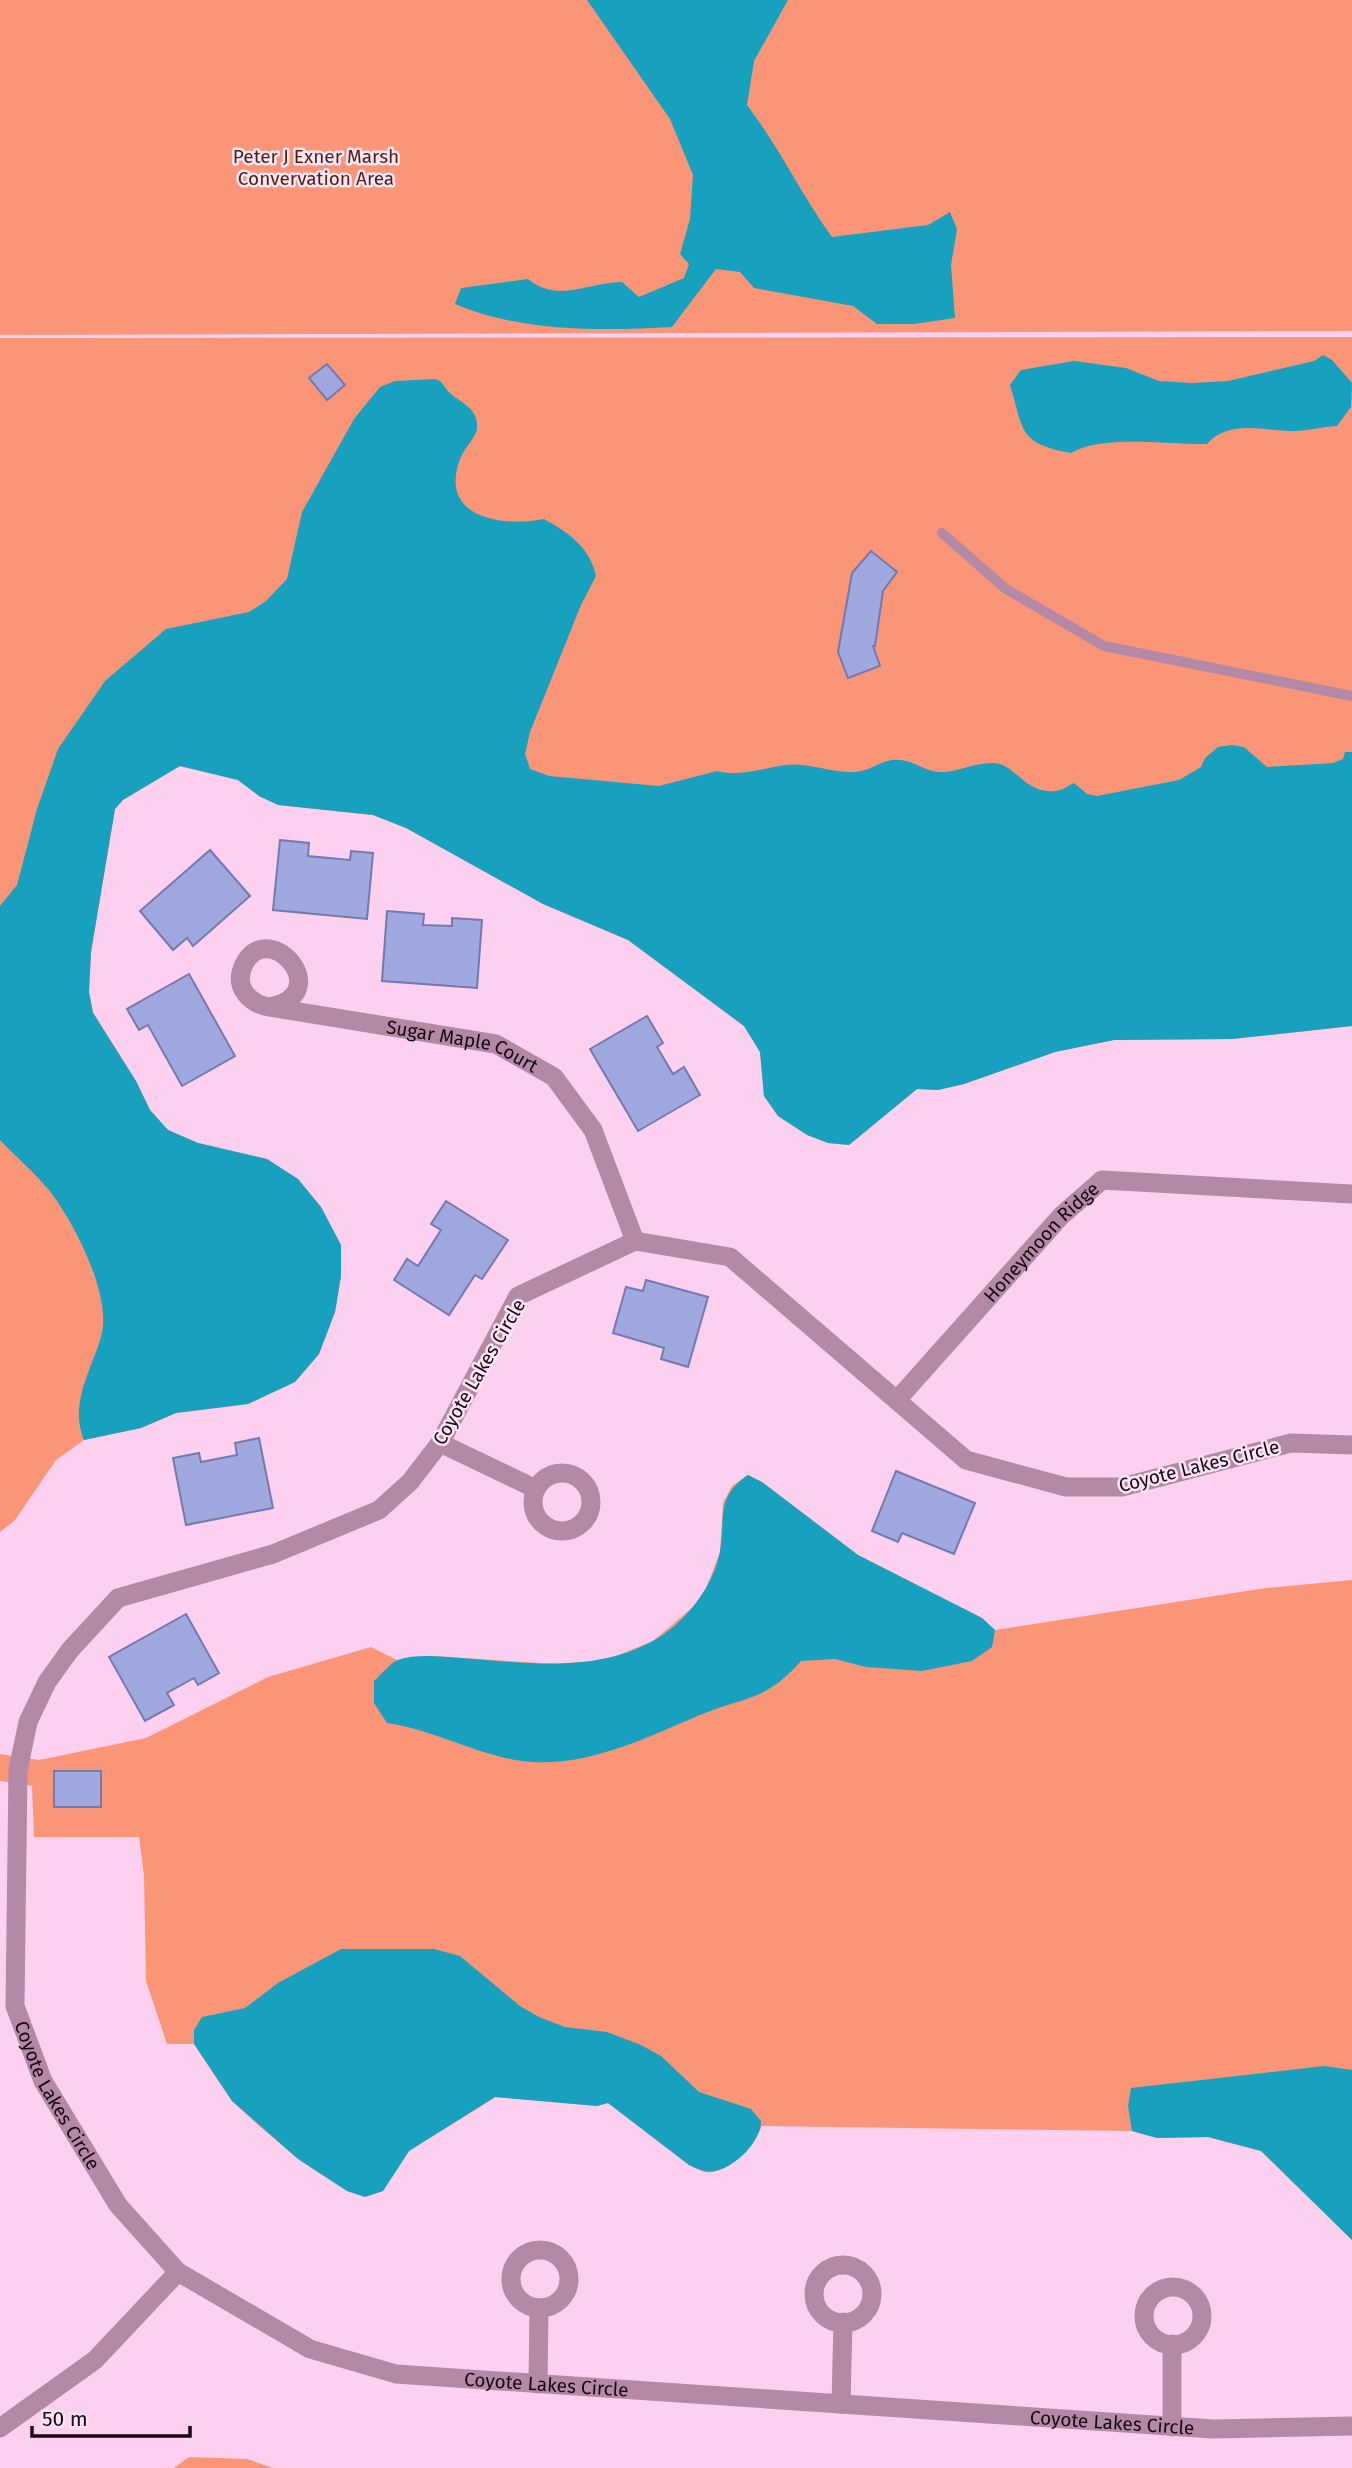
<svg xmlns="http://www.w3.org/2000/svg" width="1352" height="2468" font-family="'Fira Sans',sans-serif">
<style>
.green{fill:#fa9677}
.water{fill:#18a1bf}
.building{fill:#a0a8e0;stroke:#737aaf;stroke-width:2}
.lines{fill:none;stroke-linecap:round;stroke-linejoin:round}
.service{stroke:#b389a6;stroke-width:10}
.minor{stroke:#b389a6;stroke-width:19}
.labels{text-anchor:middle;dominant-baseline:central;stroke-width:5;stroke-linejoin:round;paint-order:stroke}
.park-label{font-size:19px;fill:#491f12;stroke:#fde5f5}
.street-label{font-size:19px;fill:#170512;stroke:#fde5f5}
</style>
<rect width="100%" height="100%" fill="#fed0ef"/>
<g class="green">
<path d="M0,0H1352V331L0,335Z"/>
<path d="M1352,337V1026L1232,1039L1114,1040L1055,1052L964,1084L938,1090L917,1089L849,1145L828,1143L807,1135L778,1116L764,1096L760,1052L744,1026L628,940L543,904L406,828L373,815L278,805L259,796L238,780L179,766L123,800L115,809L91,952L89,992L93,1012L136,1081L150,1110L168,1130L198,1143L267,1159L298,1179L321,1207L341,1245V1276L335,1312L319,1354L295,1382L248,1404L176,1413L141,1428L84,1440L56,1460L15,1520L0,1532V338Z"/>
<path d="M748,1475L762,1482L858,1555L982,1618L995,1630L1266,1588L1352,1580V2240L1261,2151L1208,2137L1157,2138L1132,2131L762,2126C755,2144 727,2176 705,2172C700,2171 694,2167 689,2165L608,2103L597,2106L496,2097L409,2151L383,2191L365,2197L347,2191L298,2159L257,2124L232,2101L194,2044H167L146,1981L144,1875L139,1837H34L32,1786L0,1781V1754L39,1760L146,1738L268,1677L371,1647L397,1660L431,1656L555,1664L606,1660L653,1641L702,1599L720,1552L723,1503L732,1486Z"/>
<path d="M189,2457L247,2459L273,2468H174Z"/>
</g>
<g class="water">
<path d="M587,0H788L754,61L747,105C779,147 801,194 832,237L928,225L950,212L957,229L951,265L955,318L914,324H877L853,306L754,288L740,272L716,269L672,327C601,331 521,332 455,304L461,288L528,279C559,304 588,282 622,282L639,297L684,278L689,264L680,254L690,219L693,175L670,119Z"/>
<path d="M1323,355L1332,360L1352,383L1351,407L1337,426C1324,427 1310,430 1297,431C1267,432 1230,418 1207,444C1170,445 1102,434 1071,453C1018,443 1024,431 1010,385L1021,370L1074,361L1126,368L1159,381L1193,383L1228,381L1314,361Z"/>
<path d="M435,379C444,381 443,387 450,393C462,404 479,408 477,429C476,437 462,451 459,462C440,519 504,527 544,519C569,533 590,547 596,576L581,605L530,732L525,754L530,769L549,776L659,786L717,771C739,777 764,768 785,765C807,762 832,773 855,772C872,771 883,758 900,760C915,761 925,772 941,772C958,772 976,762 994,763C1017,764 1026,798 1060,790C1065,789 1069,785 1074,783L1087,794L1097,796L1179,780L1201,767L1205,758L1218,747L1231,745L1244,747L1267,767L1333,763L1343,759L1345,752H1352V1026L1232,1039L1114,1040L1055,1052L964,1084L938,1090L917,1089L849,1145L828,1143L807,1135L778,1116L764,1096L760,1052L744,1026L628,940L543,904L406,828L373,815L278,805L259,796L238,780L180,766L123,800L115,809L91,952L89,992L93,1013L136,1081L150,1110L168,1130L198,1143L267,1159L298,1179L321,1207L341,1245V1276L335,1312L319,1354L295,1382L248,1404L176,1413L141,1428L84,1440C69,1404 91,1371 101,1337C113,1297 74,1222 49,1190C34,1172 16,1157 0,1140V906L17,885L37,809L58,749L105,681L166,629L249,612L266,601L287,579L302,512L354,419L380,387L395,381Z"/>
<path d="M748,1475L762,1482L858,1555L982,1618L995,1630L992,1647L972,1661L922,1671L866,1667L835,1659L801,1661C765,1702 745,1696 700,1715C641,1740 576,1773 510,1759C467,1750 430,1729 387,1723L374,1703V1681C381,1675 390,1663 398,1660C417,1653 443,1657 462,1658C526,1663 593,1673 651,1642C684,1625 714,1586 720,1551C726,1517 715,1497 748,1475Z"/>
<path d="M341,1949H434L460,1956L520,2006L539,2017L565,2027L607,2032L641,2045L661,2056L699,2092L751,2109L761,2121C761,2142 735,2167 715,2171C705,2173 698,2169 689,2165L608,2103L597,2106L495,2097L409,2151L383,2191L365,2197L347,2191L298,2159L232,2101L194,2044V2030L202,2017L245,2008L278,1983Z"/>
<path d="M1324,2066L1352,2070V2240L1261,2151L1208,2137L1157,2138L1132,2131L1128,2106L1131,2088Z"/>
</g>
<g class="building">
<path d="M327,364L345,385L327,400L309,378Z"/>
<path d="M871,551L897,572L883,591L875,646H873L880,666L848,678L838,652L852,573Z"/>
<path d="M280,840L309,843L308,856L350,860L351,851L373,853L367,919L273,910Z"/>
<path d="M210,850L250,896L193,946L187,938L173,950L140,911Z"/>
<path d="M387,911L424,914L423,925L452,926V918L482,920L477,988L382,981Z"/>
<path d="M189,974L235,1056L182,1086L148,1025L139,1030L127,1009Z"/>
<path d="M647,1016L663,1043L657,1047L673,1074L684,1067L700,1095L638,1131L590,1049Z"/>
<path d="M446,1201L508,1240L482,1279L475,1275L449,1315L394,1280L407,1259L418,1266L441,1230L431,1224Z"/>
<path d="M646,1280L708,1297L688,1367L661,1359L664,1348L613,1333L626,1287L643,1291Z"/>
<path d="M259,1438L273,1508L186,1525L173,1458L199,1453L201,1462L237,1455L235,1443Z"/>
<path d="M896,1471L975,1503L954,1554L902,1533L898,1542L872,1531Z"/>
<path d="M186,1614L219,1673L198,1685L194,1678L167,1693L174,1705L145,1721L109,1657Z"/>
<rect x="54" y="1771" width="47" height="36"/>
</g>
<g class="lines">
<path class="service" d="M942,533L1006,589L1104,646L1352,696"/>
<g class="minor">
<path id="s1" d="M269,1007C340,994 264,911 242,969C235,989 251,1004 269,1007L496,1044L554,1077L593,1130L635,1241"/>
<path id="s2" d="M897,1400L1061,1216L1102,1180L1352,1194"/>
<path d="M440,1443L536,1489"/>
<path id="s3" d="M1352,1445L1291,1443L1122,1487H1066L966,1460L730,1257L635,1241L518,1296L440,1443L410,1482L379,1510L273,1554L118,1598L70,1650L47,1682L28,1722L18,1770L15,2006L43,2081L118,2205L178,2272L310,2349L396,2374L1213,2429L1352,2426"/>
<circle cx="562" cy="1502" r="29"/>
<circle cx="540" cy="2279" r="29"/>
<circle cx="843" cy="2294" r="29"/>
<circle cx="1173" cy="2316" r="29"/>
<path d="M538,2384L539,2308"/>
<path d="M841,2404L843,2322"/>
<path d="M1172,2427V2344"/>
<path d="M0,2428L95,2360L178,2272"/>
</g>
</g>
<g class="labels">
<g class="park-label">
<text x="316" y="156">Peter J Exner Marsh<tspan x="316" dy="22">Convervation Area</tspan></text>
</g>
<g class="street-label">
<text stroke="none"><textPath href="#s1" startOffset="378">Sugar Maple Court</textPath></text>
<text stroke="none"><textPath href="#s2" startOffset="214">Honeymoon Ridge</textPath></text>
<text transform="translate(479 1372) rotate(-60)">Coyote Lakes Circle</text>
<text transform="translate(1199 1466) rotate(-14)">Coyote Lakes Circle</text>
<text stroke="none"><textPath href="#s3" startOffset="2004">Coyote Lakes Circle</textPath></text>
<text stroke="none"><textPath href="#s3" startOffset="2613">Coyote Lakes Circle</textPath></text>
<text stroke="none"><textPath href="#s3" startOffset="3180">Coyote Lakes Circle</textPath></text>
</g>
</g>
<path d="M32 2426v10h158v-10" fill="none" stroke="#170512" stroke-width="3.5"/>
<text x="42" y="2426" font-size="21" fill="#170512" stroke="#fde5f5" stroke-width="5" paint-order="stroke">50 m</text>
</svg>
